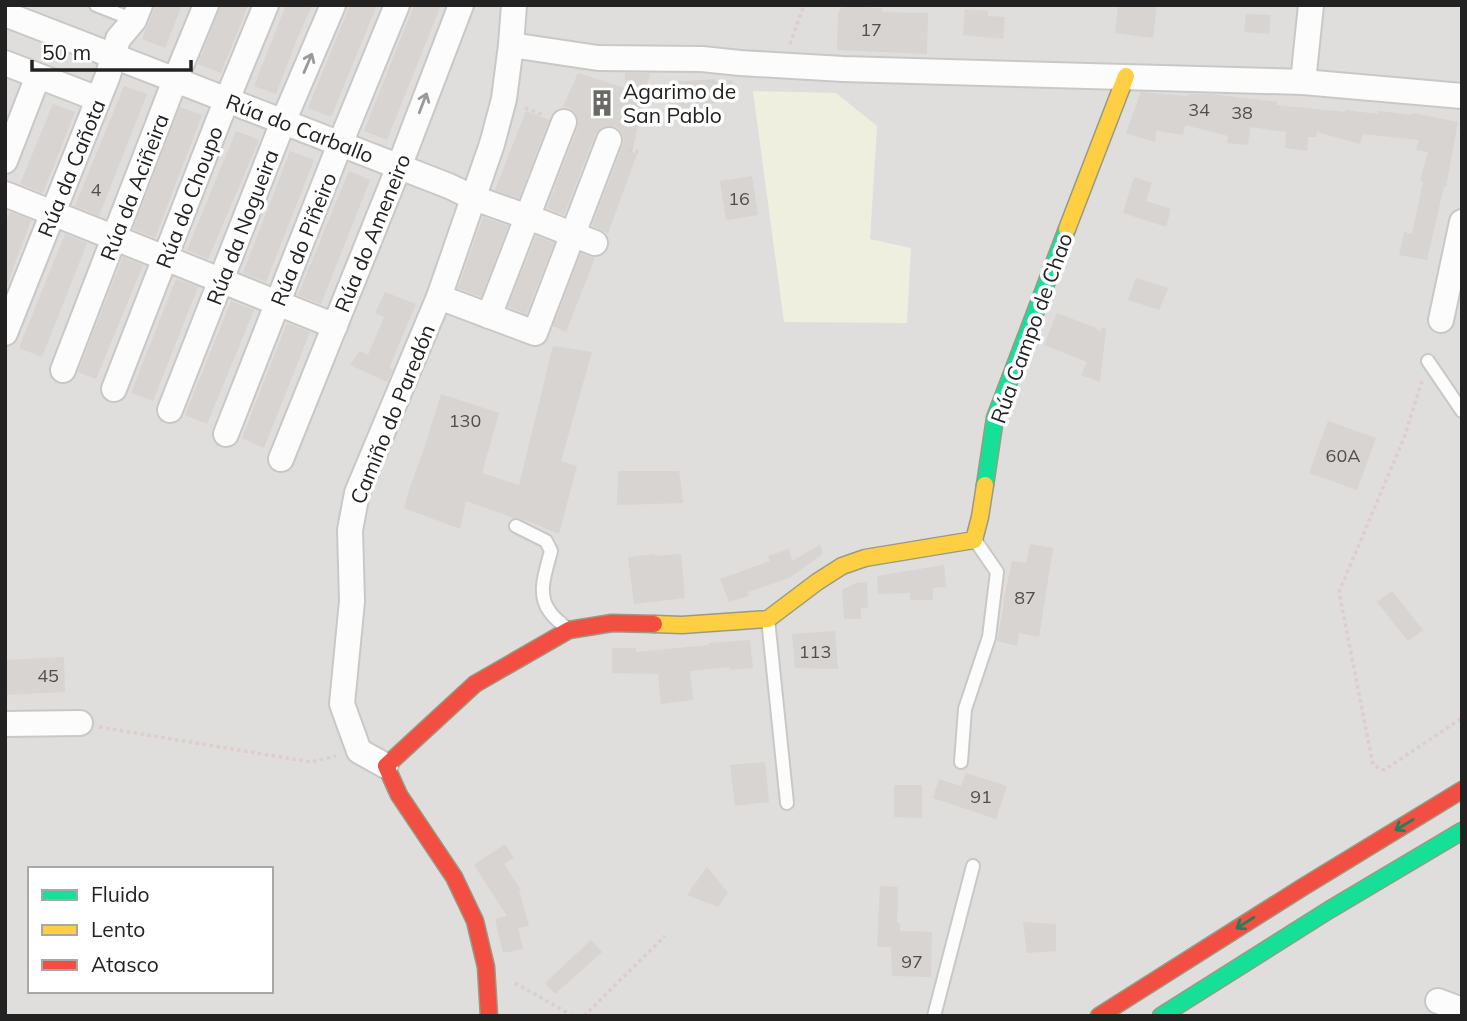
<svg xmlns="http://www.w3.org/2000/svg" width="1467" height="1021" font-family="Mulish,sans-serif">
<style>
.residential{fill:#dfdedc;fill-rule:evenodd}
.farmland{fill:#efefdf}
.building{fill:#d7d4d2}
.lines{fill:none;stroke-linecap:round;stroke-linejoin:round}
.lane-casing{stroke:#c9c8c7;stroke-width:16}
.street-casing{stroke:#c9c8c7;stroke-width:28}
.fast-casing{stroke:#999a82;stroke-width:19}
.slow-casing{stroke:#999a82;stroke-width:19}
.jam-casing{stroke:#999a82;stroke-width:19}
.path{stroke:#dccecd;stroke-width:3.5;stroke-dasharray:3.5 3.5;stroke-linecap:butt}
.lane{stroke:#fdfcfc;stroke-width:12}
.street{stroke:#fdfcfc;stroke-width:24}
.fast{stroke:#16e098;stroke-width:16}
.slow{stroke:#ffcf43;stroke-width:16}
.jam{stroke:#f24e42;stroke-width:16}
.oneway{stroke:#9a9a9a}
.oneway2{stroke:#1c815d}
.labels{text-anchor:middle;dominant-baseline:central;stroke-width:7;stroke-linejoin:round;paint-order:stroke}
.number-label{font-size:18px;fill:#4f4e4e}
.poi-label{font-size:21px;fill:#222;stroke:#fff;text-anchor:start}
.street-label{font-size:21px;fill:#222;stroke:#fff}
</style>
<rect width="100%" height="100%" fill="#f0eeeb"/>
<path class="residential" d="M5,5H1462V1016H5ZM30,869H271V991H30Z"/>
<path class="farmland" d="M753,91L836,93L877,126L870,239L911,248L907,323L784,322Z"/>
<g class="building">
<path d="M156,5H182L165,48L142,39Z"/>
<path d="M221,5H248L221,73L198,64Z"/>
<path d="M286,5H312L297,39L276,94L254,86Z"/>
<path d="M350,5H377L331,117L308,108Z"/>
<path d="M414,5H441L387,140L364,131Z"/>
<path d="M843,5H861V7L882,8V12L928,13L927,54L837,50L838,13Z"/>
<path d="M1118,5H1157L1153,38L1115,33Z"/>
<path d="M965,9L988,11V16L1005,17L1003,39L963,35Z"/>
<path d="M1246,14L1271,15L1269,34L1244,32Z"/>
<path d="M578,73L625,88V73H650L632,152L637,154L608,233L592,226L623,145L624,138L621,131L615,126H606L600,128L595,134L564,215L547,208L578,127V119L576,113L570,108L563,107Z"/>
<path d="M715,79V81L732,80L734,102L703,104V112H670L672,82Z"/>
<path d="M124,86L147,94L99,216L75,206Z"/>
<path d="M1141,92L1188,96L1189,94H1210L1278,102L1277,105L1345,112V110L1378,114V111L1412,115L1413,113L1458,122L1446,187L1444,186L1427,260L1399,255L1404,232L1412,234L1423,182L1420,181L1428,152L1416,150L1419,140L1363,134L1360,144L1317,132L1316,137H1308L1307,151L1285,148L1286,132L1250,127L1248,145L1227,143L1228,136L1185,125L1183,135L1156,131L1155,142L1126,133Z"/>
<path d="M53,104L75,112L43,193L20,184Z"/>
<path d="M180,107L202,115L155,238L133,229Z"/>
<path d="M526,111L549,120L519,198L495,190Z"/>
<path d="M236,131L259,140L208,259L187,250Z"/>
<path d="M290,151L314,160L266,282L243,273Z"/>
<path d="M349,171L370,180L321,304L298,295Z"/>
<path d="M752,176L758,215L726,220L720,181Z"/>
<path d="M1134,177L1152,183L1146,201L1171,209L1166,227L1123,213Z"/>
<path d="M10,212L31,220L7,285L5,284V224Z"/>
<path d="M483,217L508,226L481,297L458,288Z"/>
<path d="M65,234L87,243L42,357L19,348Z"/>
<path d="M536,236L554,243L526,314L508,307Z"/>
<path d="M581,254L595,258L566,332L553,326Z"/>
<path d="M123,257L143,265L96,379L78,372Z"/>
<path d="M1136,278L1168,288L1159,310L1128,300Z"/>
<path d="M176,279L198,287L153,401L131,393Z"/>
<path d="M385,292L416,304L389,368L393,369L387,382L350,365L360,351L368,355L384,317L375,313Z"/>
<path d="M231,301L254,310L207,424L185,415Z"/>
<path d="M1057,313L1096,328L1100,332L1102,327L1106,329L1100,382L1081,375L1087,362L1044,345Z"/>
<path d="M287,323L310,332L264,448L242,438Z"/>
<path d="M553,346L592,352L561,461L577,466L559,534L520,518H514L466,501L460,529L404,508L408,493L424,449L441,394L499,413L482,473L519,485Z"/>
<path d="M1328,421L1376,438L1357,490L1309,473Z"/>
<path d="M618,471H679L683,503L617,505Z"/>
<path d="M1030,544L1053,548L1039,637L1019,633L1017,646L997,641L1004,603H1003L1012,561L1026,563Z"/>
<path d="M820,545L823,554L789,578L748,592L749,596L729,602L720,579L770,561L768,556L789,549L792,561Z"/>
<path d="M655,554V556L681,554L685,598L634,604L628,557Z"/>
<path d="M944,565L946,587L933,588V600H910V593L878,594L877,576Z"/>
<path d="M867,582L868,608H861V619H844L842,590L856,583Z"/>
<path d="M1392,591L1423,630L1408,641L1377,602Z"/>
<path d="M835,631L838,669L795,668L792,634Z"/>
<path d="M750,640L753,668L730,670V667L690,671L693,700L661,704L658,674L612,673V648H636V652L709,645V643Z"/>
<path d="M64,657L65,692L5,695V660Z"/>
<path d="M765,762L769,802L735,806L730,765Z"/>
<path d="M966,773L1007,786L996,819L933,798L939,779L961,786Z"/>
<path d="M894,785H922V818L894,817Z"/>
<path d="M505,844L514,858L504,864L521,890L519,891L529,926L518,928L523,949L503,953L495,919L507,916L474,865Z"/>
<path d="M707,867L728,893L718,907L687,895Z"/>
<path d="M880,886L898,887L897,923H900V931L932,932L931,977L892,976L891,947H877Z"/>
<path d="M1023,922L1056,924V951L1027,953Z"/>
<path d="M591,940L602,952L555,994L545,983Z"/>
</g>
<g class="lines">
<defs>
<g id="lane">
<path d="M96,5L134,20"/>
<path d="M1428,361L1462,411"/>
<path d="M516,526L546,541L551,551C546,571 536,594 550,612C554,618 561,623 566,628"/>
<path d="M768,619L787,803"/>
<path d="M961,762L965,709L989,637L997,572L975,540"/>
<path d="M934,1016L973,866"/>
</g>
<g id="street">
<path d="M5,14L449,186L474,198L528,217L595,243"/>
<path d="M511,45L598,58L702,59L740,63L843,69L1303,82L1462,96"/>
<path d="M5,63L98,99"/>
<path d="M1303,82L1311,5"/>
<path d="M5,161L38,76"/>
<path d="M5,194L335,326"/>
<path d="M439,297L535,333L609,140"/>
<path d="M489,316L564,122"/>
<path d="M1441,320L1462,222"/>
<path d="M5,333L108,75L118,39L134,20L140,5"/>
<path d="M63,370L175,80L206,5"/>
<path d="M114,389L219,119L266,5"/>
<path d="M170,410L283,122L333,5"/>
<path d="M226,434L340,144L397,5"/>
<path d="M281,459L404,154L461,5"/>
<path d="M5,724L80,723"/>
<path d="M386,766L359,751L342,704L352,601L350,530L357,493L439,297L492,144L504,99L511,45L514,5"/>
<path d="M1438,1001L1462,1010"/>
</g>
<g id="fast">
<path d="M985,485L995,418L1067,229"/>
<path d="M1161,1016L1329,910L1462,831"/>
</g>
<g id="slow">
<path d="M1067,229L1126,76"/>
<path d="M654,624L682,625L768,619L817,582L842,566L865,558L974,540L980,517L985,485"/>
</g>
<g id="jam">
<path d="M489,1016L486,967L475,921L454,877L399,795L386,766L475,684L569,630L612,623L654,624"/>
<path d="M1099,1016L1303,887L1462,790"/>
</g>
</defs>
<use href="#lane" class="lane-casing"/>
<use href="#street" class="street-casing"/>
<use href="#fast" class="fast-casing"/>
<use href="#slow" class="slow-casing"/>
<use href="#jam" class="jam-casing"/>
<g class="path">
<path d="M790,44L804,5"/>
<path d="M525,108L544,115"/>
<path d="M629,149L638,152"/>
<path d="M1422,381L1404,438L1339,592L1373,765L1384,770L1462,718"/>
<path d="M99,727L311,762L336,756"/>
<path d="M515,983L573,1016"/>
<path d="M584,1016L665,936"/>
</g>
<use href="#lane" class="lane"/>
<use href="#street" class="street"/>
<use href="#fast" class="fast"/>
<use href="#slow" class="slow"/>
<use href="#jam" class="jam"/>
</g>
<defs><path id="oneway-shaft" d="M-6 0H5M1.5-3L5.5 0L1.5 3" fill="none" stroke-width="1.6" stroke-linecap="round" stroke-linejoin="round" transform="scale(1.75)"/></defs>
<g class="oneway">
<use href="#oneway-shaft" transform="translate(308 63) rotate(-67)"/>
<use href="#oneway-shaft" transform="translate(423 103) rotate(-69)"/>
</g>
<g class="oneway2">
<use href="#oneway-shaft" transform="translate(1404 825) rotate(149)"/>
<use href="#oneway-shaft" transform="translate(1245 923) rotate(148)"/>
</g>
<defs>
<symbol id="building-bare" viewBox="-9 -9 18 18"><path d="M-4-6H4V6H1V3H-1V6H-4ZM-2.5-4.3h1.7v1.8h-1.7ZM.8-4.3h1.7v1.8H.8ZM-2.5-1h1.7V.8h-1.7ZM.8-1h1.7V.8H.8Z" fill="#6a6968" stroke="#fff" stroke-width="2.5" paint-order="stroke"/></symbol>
</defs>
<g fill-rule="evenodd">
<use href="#building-bare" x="583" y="84" width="38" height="38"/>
</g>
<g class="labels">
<g class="number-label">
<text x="871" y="29">17</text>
<text x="1199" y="109">34</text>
<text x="1242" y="112">38</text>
<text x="96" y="189">4</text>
<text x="739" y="198">16</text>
<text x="465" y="420">130</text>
<text x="1343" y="455">60A</text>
<text x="1025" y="597">87</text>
<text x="815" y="651">113</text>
<text x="48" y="675">45</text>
<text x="981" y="796">91</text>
<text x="912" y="961">97</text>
</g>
<g class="poi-label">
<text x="623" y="91">Agarimo de<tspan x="623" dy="24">San Pablo</tspan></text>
</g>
<g class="street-label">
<text transform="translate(300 128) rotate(21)">Rúa do Carballo</text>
<text transform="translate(71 168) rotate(-68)">Rúa da Cañota</text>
<text transform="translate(134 187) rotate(-69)">Rúa da Aciñeira</text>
<text transform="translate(189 197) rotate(-69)">Rúa do Choupo</text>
<text transform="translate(242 227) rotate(-69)">Rúa da Nogueira</text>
<text transform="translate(372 233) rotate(-68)">Rúa do Ameneiro</text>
<text transform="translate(303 239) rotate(-68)">Rúa do Piñeiro</text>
<text transform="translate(1031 328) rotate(-70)">Rúa Campo de Chao</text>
<text transform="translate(392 414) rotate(-68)">Camiño do Paredón</text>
</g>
</g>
<rect width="1467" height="1021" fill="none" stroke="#222222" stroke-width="14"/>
<rect x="28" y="867" width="245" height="126" fill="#ffffff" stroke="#a7a7a7" stroke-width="2"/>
<rect x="42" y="890" width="35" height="10" fill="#16e098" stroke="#a7a7a7" stroke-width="2"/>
<text x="91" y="902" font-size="21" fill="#222222">Fluido</text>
<rect x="42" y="925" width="35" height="10" fill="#ffcf43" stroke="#a7a7a7" stroke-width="2"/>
<text x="91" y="937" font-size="21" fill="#222222">Lento</text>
<rect x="42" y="960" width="35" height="10" fill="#f24e42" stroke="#a7a7a7" stroke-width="2"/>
<text x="91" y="972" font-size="21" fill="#222222">Atasco</text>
<path d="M32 60v10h159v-10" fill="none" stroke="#222222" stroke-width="3.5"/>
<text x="42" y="60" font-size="21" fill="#222222" stroke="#ffffff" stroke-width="5" paint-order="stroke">50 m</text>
</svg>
